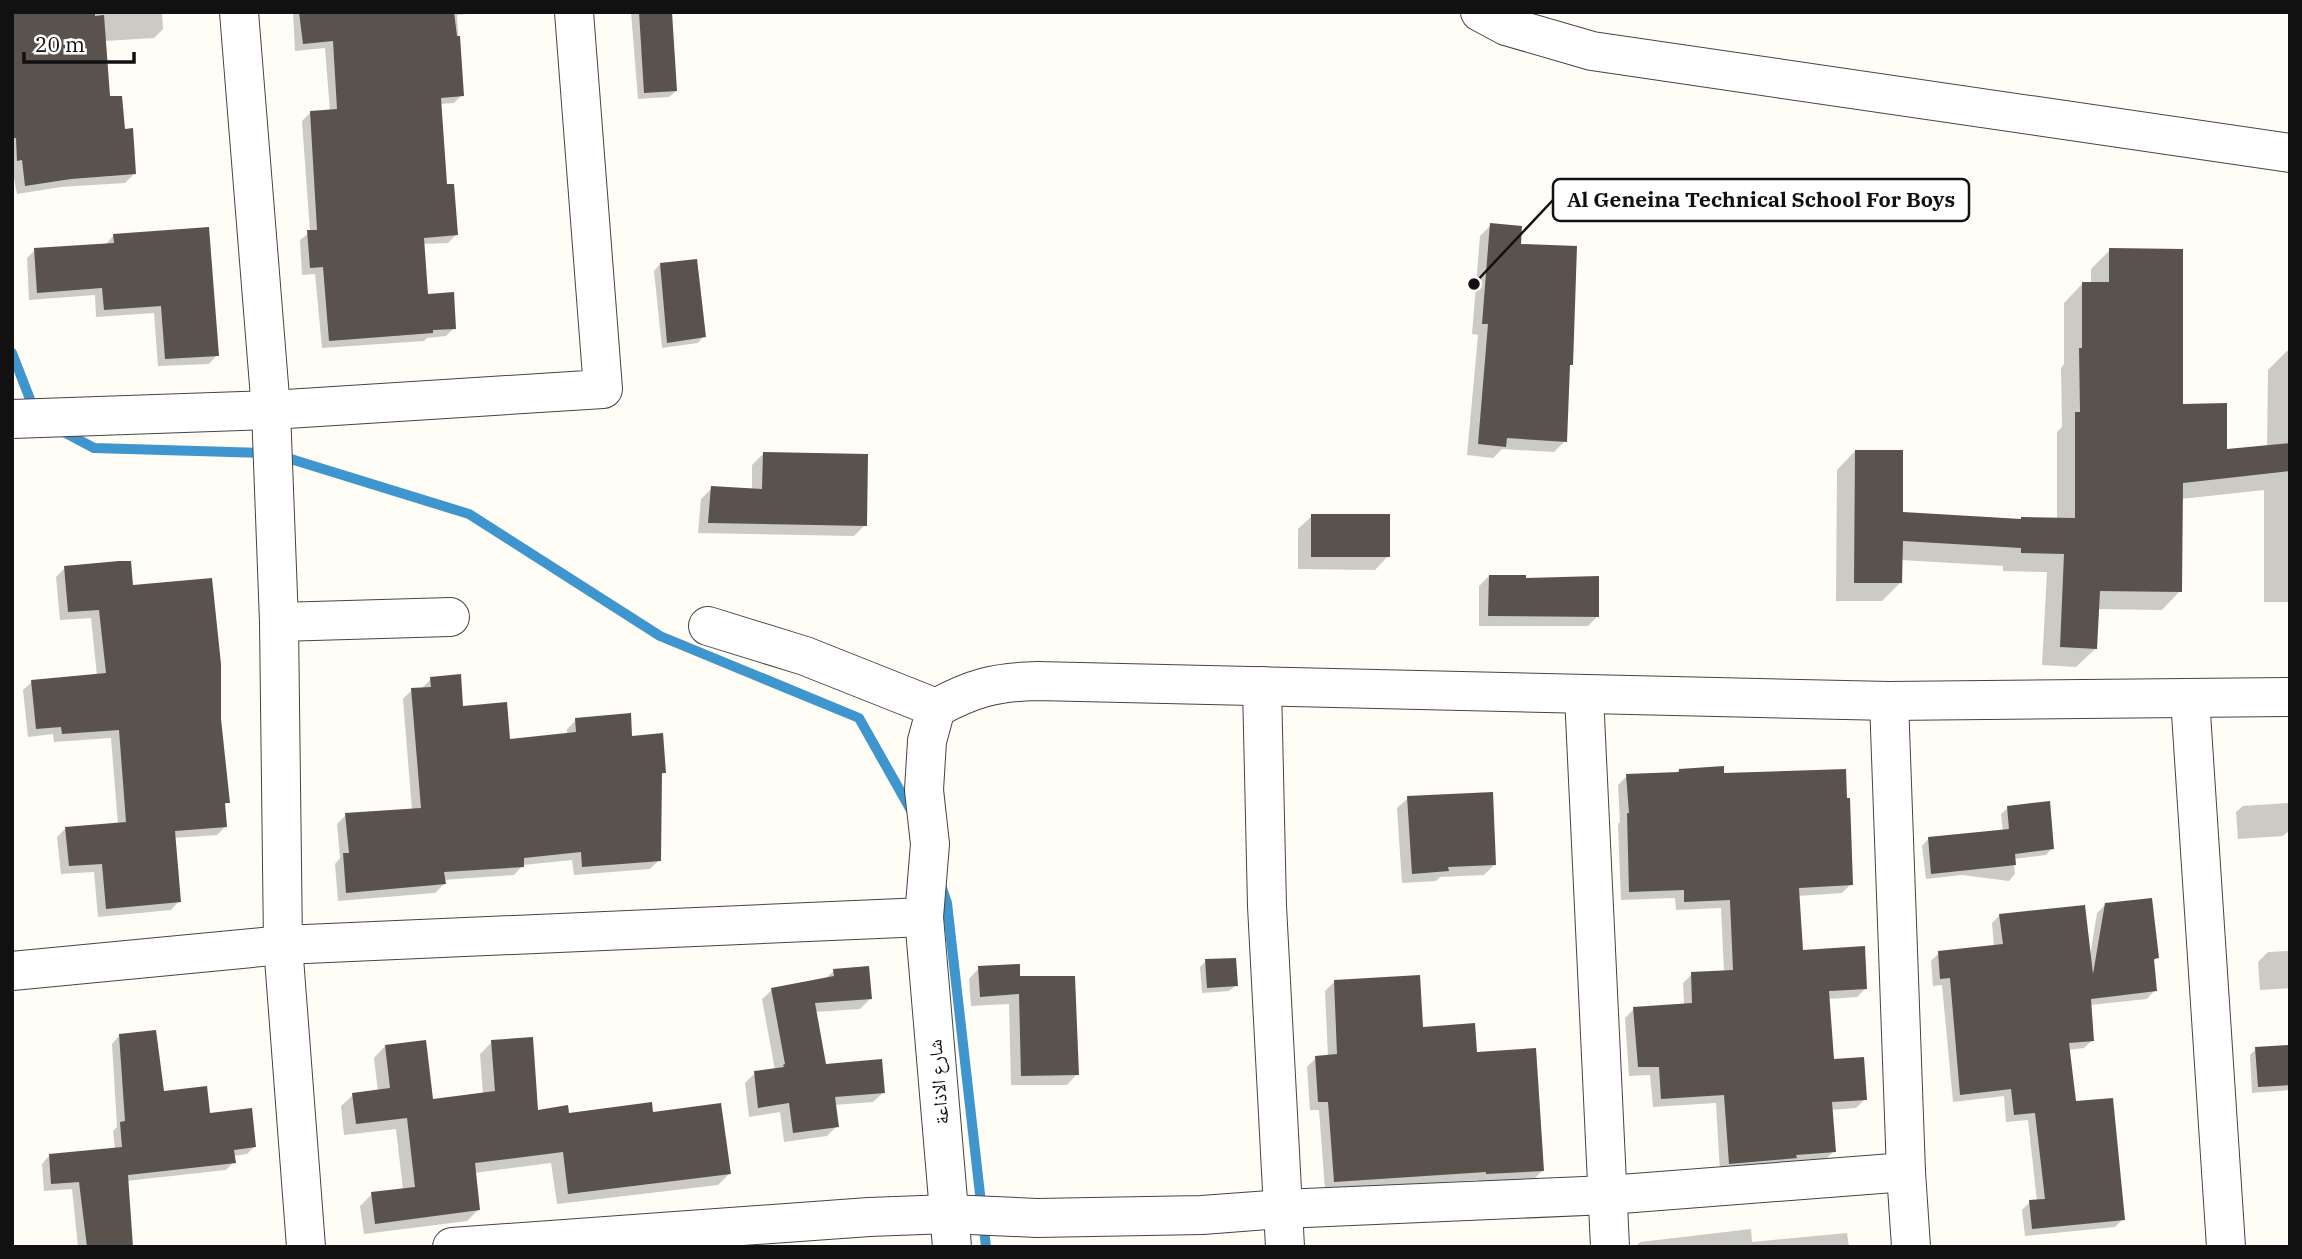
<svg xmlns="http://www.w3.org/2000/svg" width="2302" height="1259" font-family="'IBM Plex Serif','Noto Naskh Arabic',serif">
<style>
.shadow{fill:#0003}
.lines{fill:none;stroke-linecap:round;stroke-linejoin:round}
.stream{stroke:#3f96cf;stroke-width:10}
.building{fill:#5a524d}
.minor-casing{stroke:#444;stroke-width:40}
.minor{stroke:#fff;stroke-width:38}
.labels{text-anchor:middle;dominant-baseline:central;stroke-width:7;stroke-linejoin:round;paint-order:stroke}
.street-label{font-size:19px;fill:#111;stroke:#fff}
.leader{fill:none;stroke:#111;stroke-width:2.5}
.callout-dot{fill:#111;stroke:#fff;stroke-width:2.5}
.callout{fill:#fff;stroke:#111;stroke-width:2.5}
.callout-label{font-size:21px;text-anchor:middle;font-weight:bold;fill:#111}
</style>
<rect width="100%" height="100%" fill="#fffdf5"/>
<g class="shadow">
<path d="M12,12H162L163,29L154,38L104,41L108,98L123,131L134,174L125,183L61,187L17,194L12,168Z"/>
<path d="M293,12H488L457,15L462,95L454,103L440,104L446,186L456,235L448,243L422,244L426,296L454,328L446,336L427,338L424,341L322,348L315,274L302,275L300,240L310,232L302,121L310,113L330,111L325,48L295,51Z"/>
<path d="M631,12H670L676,91L669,97L638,99Z"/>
<path d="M1491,225L1519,245L1571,364L1569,367L1565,441L1554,452L1502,449L1493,458L1467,455L1478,335L1472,334L1480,236Z"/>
<path d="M114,235L217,355L209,364L158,366L154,313L96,317L95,295L29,300L27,258L35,250L106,244Z"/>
<path d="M2110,250L2181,405L2226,451L2267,446L2268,370L2287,351H2290V602H2264V490L2181,499L2180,591L2162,610L2097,609L2095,649L2076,667L2042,665L2047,572L2003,571V566L1901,560V582L1882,601H1836L1837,470L1855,451L1901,514L2020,521L2057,520V432L2062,427L2061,368L2064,364V303L2082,284H2091V269Z"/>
<path d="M660,264L704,336L698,343L662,348L654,271Z"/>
<path d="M764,453L865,525L854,536L698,533L701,499L712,488L752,490V465Z"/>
<path d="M1312,516L1388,556L1375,570L1298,569V529Z"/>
<path d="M65,568L131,587L220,719L228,802L223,806L225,827L217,835L174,838L179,901L171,910L98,917L94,872L61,874L57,837L66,828L118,825L111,738L54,742L53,734L28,737L23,690L32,682L97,676L91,618L60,620L56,577Z"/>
<path d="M1489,576L1524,580L1598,616L1588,626H1479V586Z"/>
<path d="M431,679L462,708L508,741L567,735V729L576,720L631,738L664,772L660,776L659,860L650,869L574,875L572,860L523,865L514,875L443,880L444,884L435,893L338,901L335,864L340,858L337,824L346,815L412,810L403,699L412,690L422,688Z"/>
<path d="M1679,770L1723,775L1851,884L1842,893L1798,896L1801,952L1866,988L1857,997L1828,999L1832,1061L1865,1099L1856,1108L1831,1110L1834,1151L1825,1160L1720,1172L1716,1103L1653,1107L1650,1075L1629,1076L1625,1018L1634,1009L1684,1005L1683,983L1692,974L1724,972L1721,908L1676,910L1675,898L1621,900L1618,824L1620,822L1618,785L1627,776L1676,774Z"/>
<path d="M1408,798L1494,865L1484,875L1440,877L1436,881L1402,883L1397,808Z"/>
<path d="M2288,803L2290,830L2283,836L2238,839L2236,812L2243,806Z"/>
<path d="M2008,808L2052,848L2046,855L2013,859L2015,874L2009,881L1962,875L1926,879L1922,846L1928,839L2003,832L2001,814Z"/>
<path d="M2106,904L2157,958L2152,962L2155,990L2147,999L2090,1005L2093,1040L2084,1048L2068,1050L2074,1103L2123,1219L2115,1227L2025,1236L2022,1210L2030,1202H2037L2028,1120L2006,1122L2004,1096L1953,1102L1942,985L1933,986L1931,961L1939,953L1994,947L1992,923L2000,915L2090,956L2097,913Z"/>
<path d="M2290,951V988L2260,990L2258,962L2268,952Z"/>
<path d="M1206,961L1236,985L1229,991L1202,993L1200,967Z"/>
<path d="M979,968L1019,978L1077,1074L1067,1085H1011L1009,1004L971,1006L969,979Z"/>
<path d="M834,971L870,999L860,1009L815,1012L825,1066L883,1093L873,1102L834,1105L837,1126L827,1136L784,1142L780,1112L749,1117L745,1083L755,1073L775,1070L762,999L772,990L825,979Z"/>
<path d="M1334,982L1422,1029L1475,1054L1543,1170L1534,1179L1478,1183V1180L1325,1190L1319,1110H1310L1307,1067L1316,1058L1328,1057L1325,991Z"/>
<path d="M119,1036L162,1093L209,1115L254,1147L247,1154L233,1156L234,1162L226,1170L126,1181L132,1247H78L72,1189L44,1191L42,1164L49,1156L115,1150L113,1131L117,1127L112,1044Z"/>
<path d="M492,1042L536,1112L567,1115L652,1114L729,1174L718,1185L557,1204L551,1163L474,1173L479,1209L467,1221L364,1234L360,1206L372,1194L403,1190L396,1129L344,1135L341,1106L353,1095L378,1092L374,1058L385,1046L432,1101L483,1094L480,1054Z"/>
<path d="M2290,1047V1090L2252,1093L2250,1055L2256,1049Z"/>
<path d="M1751,1229L1752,1242L1847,1233L1849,1247H1635L1640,1242Z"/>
</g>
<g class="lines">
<g class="stream">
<path d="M12,353L35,412"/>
<path d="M62,431L94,448L265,453"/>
<path d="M281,456L469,514L660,636L859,718L912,812"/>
<path d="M941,885L947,903L986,1247"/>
</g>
</g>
<g class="building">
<path d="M12,12H95V16L104,15L110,96H122L125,129L133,128L136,174L71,179L25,186L22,160L17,161L16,138H12Z"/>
<path d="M299,12H454L457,36H460L464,96L441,98L447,184H454L458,235L424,238L428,294L454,292L456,329L433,330V333L329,341L323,267L310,268L307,230H317L310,111L337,109L333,41L303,44Z"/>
<path d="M639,12H672L677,91L644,93Z"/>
<path d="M1490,223L1522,226L1521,244L1577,246L1573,365H1570L1567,442L1507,438L1506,447L1478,444L1488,324H1482Z"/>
<path d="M209,227L219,356L165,359L161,306L104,310L102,288L37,293L34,248L114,243L113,234Z"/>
<path d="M2109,248L2183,249V404L2227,403V449L2290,443V471L2183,483L2182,592L2100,591L2097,649L2060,647L2064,554L2021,553V548L1903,541L1902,583H1854L1855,450H1903V512L2021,519V517L2075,518V412H2080L2079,348H2082V282H2109Z"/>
<path d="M697,259L706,337L667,343L660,263Z"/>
<path d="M763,452L868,454L867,526L708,523L711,486L762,489Z"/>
<rect x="1311" y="514" width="79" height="43"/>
<path d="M119,561H131L133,585L212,578L221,664V719L230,803H225L227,827L175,831L181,902L106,909L102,864L69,866L65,827L126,822L119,730L62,734L61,727L36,729L31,680L106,673L99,610L68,612L64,566Z"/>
<path d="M1489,575H1526V578L1599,576V617L1488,616Z"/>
<path d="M461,674L463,706L507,702L510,739L576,732L575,718L631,713L632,736L663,733L666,773H662L661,861L582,867L581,852L524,858V867L444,872L446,884L346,893L343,853H349L345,813L421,808L411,688L431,687L430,677Z"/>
<path d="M1724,766V773L1846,769L1847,798H1850L1853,885L1799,888L1803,950L1865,946L1867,989L1829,991L1834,1059L1864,1057L1867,1100L1832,1102L1836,1152L1796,1155L1797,1158L1729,1164L1724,1095L1661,1099L1659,1067H1638L1633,1007L1692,1003L1691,972L1733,970L1730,900L1684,902V890L1629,892L1627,813H1629L1626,774L1679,772V769Z"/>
<path d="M1493,792L1496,865L1448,867L1449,871L1412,874L1407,796Z"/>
<path d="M2050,801L2054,849L2015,854L2016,865L1931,874L1928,837L2009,829L2007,806Z"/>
<path d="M2152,898L2159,958L2154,959L2157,991L2091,999L2094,1041L2069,1043L2076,1101L2113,1098L2125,1220L2032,1229L2029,1200L2045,1199L2035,1113L2014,1115L2011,1089L1960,1095L1950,978L1940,979L1938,951L2003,944L1999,914L2085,905L2093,974L2105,903Z"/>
<path d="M1236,958L1238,986L1207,988L1205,959Z"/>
<path d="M1020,964V976H1075L1079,1075L1021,1076L1019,994L980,997L978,966Z"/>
<path d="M869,966L872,999L815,1003L826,1064L882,1059L885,1093L835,1097L839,1127L793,1133L789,1103L758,1108L754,1071L784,1067L783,1065L785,1064L771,988L834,976L833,969Z"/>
<path d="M1420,975L1423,1027L1475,1023L1477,1052L1536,1048L1544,1171L1486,1174V1172L1334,1182L1328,1102H1318L1315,1056L1337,1054L1334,980Z"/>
<path d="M156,1030L164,1091L207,1086L210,1113L252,1108L256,1147L234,1150L236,1163L128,1175L133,1247H87L79,1182L51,1184L49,1154L122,1147L120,1122L125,1121L119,1034Z"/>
<path d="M533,1037L538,1110L568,1105L569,1113L652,1102L653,1112L721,1103L731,1174L568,1194L563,1152L475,1163L480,1210L375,1224L371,1192L415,1187L407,1118L356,1124L352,1093L390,1088L385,1045L426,1040L433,1099L495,1091L491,1040Z"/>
<path d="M2290,1045V1085L2258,1087L2255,1047Z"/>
</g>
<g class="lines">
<defs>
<g id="minor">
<path d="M239,12L271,410L279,622L283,945L306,1247"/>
<path d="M1480,12L1506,26L1592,51L2290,153"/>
<path d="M12,419L271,410L603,389L574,12"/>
<path d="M279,622L450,617"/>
<path d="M708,626L805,656L936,708"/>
<path d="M1262,686L1267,906L1285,1247"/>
<path d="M1584,695L1610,1247"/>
<path d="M2190,698L2226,1247"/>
<path d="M1889,701L1906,1172L1911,1247"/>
<path d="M12,971L283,945L924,917"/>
<path d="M452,1247L869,1217L949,1214L1037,1218L1202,1215L1282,1209L1608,1195L1906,1172"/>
<path d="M952,1247L924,917L930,844L924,790L927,741L936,708C973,688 995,682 1037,681L1889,701L2290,697"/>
</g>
</defs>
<use href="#minor" class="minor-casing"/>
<use href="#minor" class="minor"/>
</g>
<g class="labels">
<g class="street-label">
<text transform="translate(938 1082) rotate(-95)">شارع الاذاعة</text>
</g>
</g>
<path class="leader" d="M1474 284L1553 200"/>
<circle class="callout-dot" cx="1474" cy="284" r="7"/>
<rect class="callout" x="1553" y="179" width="416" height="42" rx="7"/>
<g class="callout-label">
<text x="1761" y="207">Al Geneina Technical School For Boys</text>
</g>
<rect width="2302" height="1259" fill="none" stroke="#111111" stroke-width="28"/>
<path d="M24 52v10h110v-10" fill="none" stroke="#111111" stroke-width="3.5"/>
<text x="35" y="52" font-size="21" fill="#111111" stroke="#ffffff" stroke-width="5" paint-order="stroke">20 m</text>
</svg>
